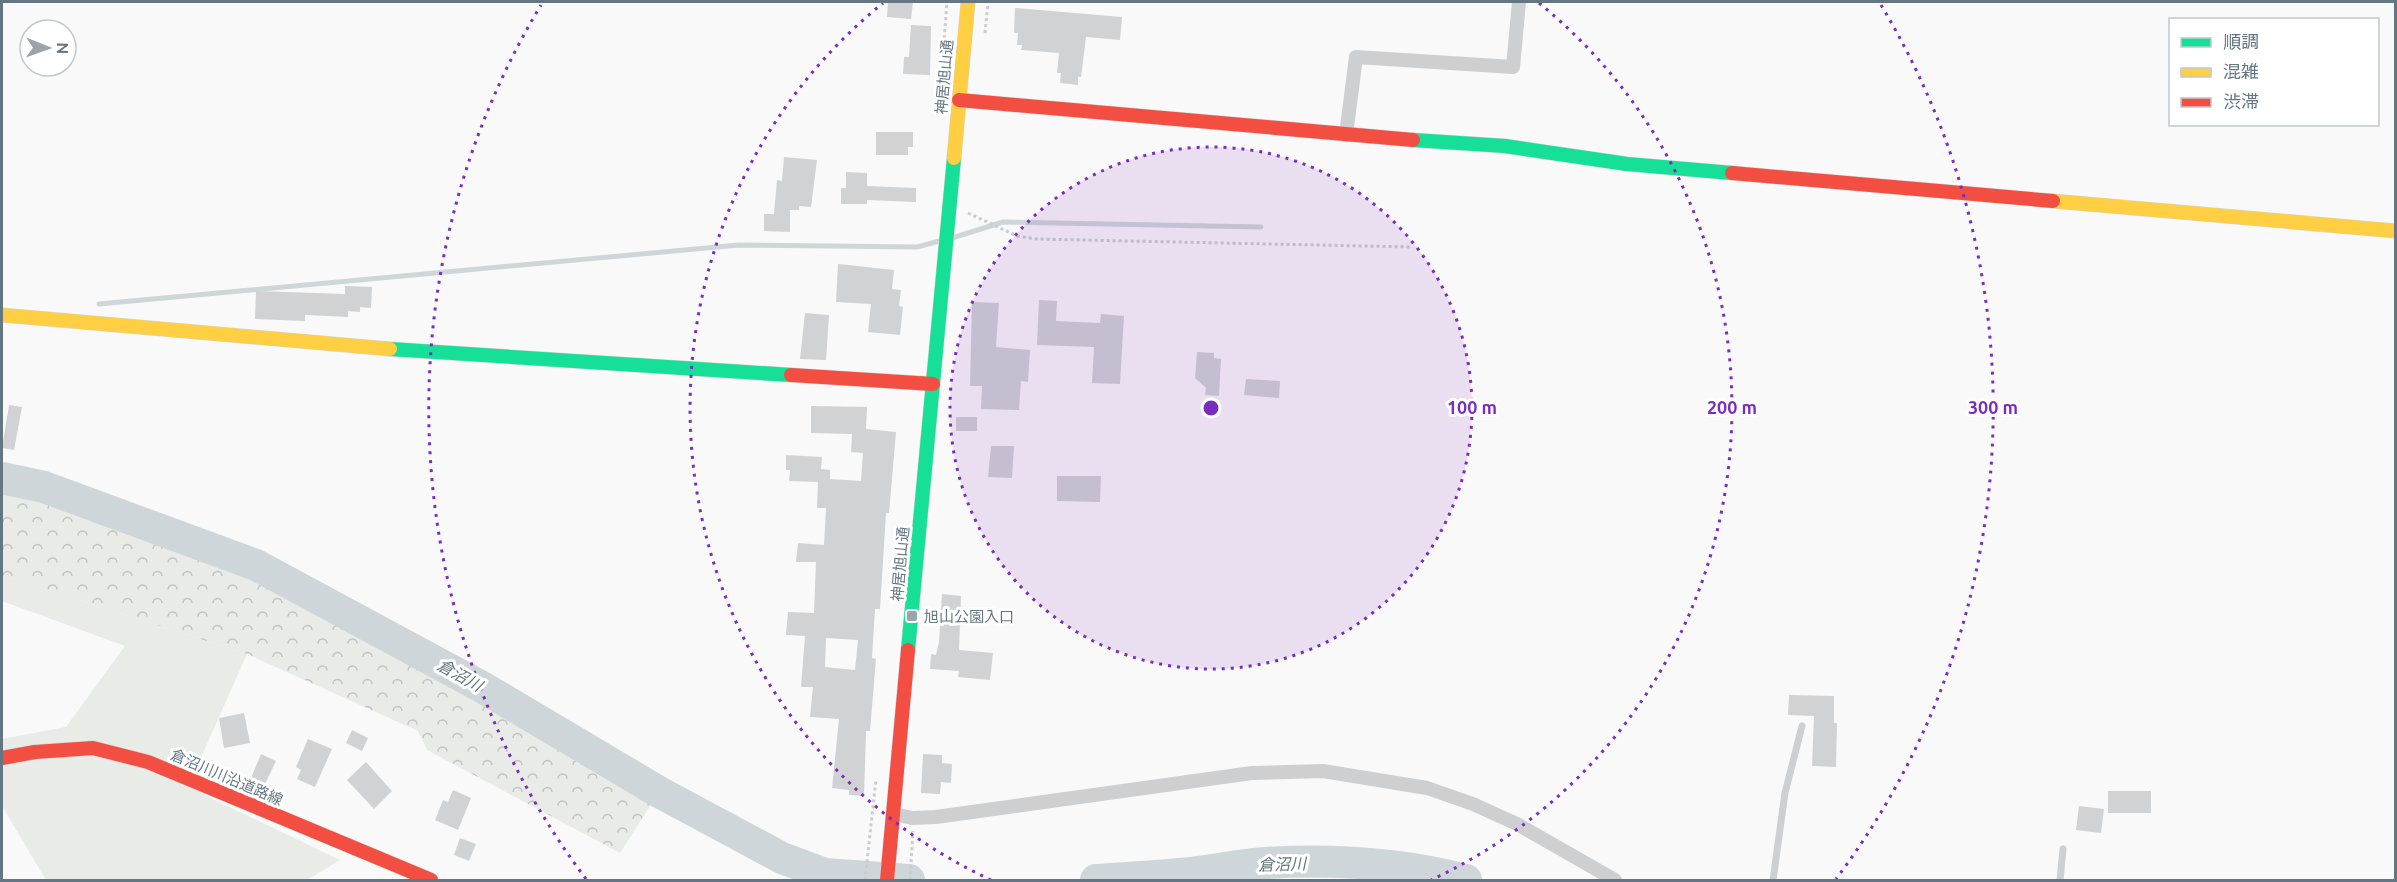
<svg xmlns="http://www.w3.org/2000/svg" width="2397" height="882" font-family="Ubuntu,'Noto Sans JP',sans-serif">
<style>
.green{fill:#e8ebe6}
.forest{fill:url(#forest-crowns)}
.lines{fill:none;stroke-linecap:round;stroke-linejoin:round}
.stream{stroke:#ced6d9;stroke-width:5}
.river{stroke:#ced6d9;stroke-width:32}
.building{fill:#d0d2d3;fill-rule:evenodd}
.fast-casing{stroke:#d5d6d7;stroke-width:15}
.slow-casing{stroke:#d5d6d7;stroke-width:15}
.jam-casing{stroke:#d5d6d7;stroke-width:15}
.path{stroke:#cbcccd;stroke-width:3;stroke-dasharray:3 3;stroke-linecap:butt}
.lane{stroke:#cecfd0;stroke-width:7}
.street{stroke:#cecfd0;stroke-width:14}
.fast{stroke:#16e098;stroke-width:14}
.slow{stroke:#ffcf43;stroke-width:14}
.jam{stroke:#f24e42;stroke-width:14}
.ring{fill:none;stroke:#7b2cbf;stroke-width:3;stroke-dasharray:3 6}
.poi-dot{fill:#99a4ac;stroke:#fff;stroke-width:2}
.labels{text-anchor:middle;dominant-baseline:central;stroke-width:6;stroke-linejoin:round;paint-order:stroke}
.street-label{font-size:15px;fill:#657683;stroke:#fff}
.poi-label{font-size:15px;fill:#657683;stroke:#fff;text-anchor:start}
.water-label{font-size:16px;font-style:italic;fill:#60757c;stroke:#fff}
.centre{fill:#7b2cbf;stroke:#fff;stroke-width:3}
.ring-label{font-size:18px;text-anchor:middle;font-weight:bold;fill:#7b2cbf;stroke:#fff;stroke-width:6;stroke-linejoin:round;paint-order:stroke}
</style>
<defs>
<pattern id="forest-crowns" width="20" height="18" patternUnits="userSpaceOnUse" patternTransform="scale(1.5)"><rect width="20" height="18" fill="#e8ebe6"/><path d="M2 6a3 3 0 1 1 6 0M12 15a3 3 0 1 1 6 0" fill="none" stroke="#c0c3c0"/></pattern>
</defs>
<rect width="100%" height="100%" fill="#f9f9f9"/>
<path class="green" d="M2,575L247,654L199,762L202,794L340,860L307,880H46L2,806V739L66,727L125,646L2,601Z"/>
<path class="forest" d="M2,478L44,487L256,565L482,687L659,792L620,853L427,750L418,731L247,654L2,575Z"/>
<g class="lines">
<g class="stream">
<path d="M952,238L1003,222L1261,227"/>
<path d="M99,304L739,245L917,247L943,240"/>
</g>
<g class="river">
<path d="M2,478L44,487L256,565L482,687L659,792L782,858L825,874L909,880"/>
<path d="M1096,880C1123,878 1151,877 1179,874C1208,872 1236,865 1265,863C1333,859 1400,863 1466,880"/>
</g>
</g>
<g class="building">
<path d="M888,2H913L911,19L887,17Z"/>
<path d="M1015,8L1122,17L1120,40L1086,37L1081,77H1078V85L1060,83L1061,73H1057L1059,53L1021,50L1022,45H1017L1018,33H1014Z"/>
<path d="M911,25L931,26L930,75L903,74L904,57H909Z"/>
<path d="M876,132H913V147H908V155H876Z"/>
<path d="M784,157L817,160L811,207L799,206V210H790V232L764,231V214H774L777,180L782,181Z"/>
<path d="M846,172L867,173V186L916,188V202L867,200V204H841V188H846Z"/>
<path d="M838,264L894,270L892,289L901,290L899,306L903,307L900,335L868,332L871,304L836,302Z"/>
<path d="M345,286L372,287L371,308L360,307V312L348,311V317L305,315V321L255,319L256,291L345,294Z"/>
<path d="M1039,300L1057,301L1056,321L1100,323L1101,314L1124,316L1120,384L1092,383L1094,347L1037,345Z"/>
<path d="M972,302L999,303L996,347L1030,350L1028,382L1021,381L1019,410L981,409L982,386H970Z"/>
<path d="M805,313L829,315L826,360L800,359Z"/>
<path d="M1197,352L1214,353V358L1221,359L1219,396L1205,395L1206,388L1195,378Z"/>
<path d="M1246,379L1280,381L1279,398L1244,395Z"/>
<path d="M9,405L22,407L14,450L2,448Z"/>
<path d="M811,406L867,407L866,429L896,432L889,513H886L880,609H875L872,658L876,659L870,731H866L864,796L849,795V790L832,788L839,719L810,717L813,687H801L805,636L786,635L788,612L814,613L816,562H796L798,543L824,545L826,508H817L818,482L789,481L790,470H786V455L822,457L821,469L830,470V479L861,481L863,453L851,452L852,434L811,433ZM826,638L858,640L855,670L825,667Z"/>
<rect x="956" y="417" width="21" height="14"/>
<path d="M991,446H1014L1012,478L988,477Z"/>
<path d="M1057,476H1101L1100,502L1057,501Z"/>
<path d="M942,594L961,596L959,650L993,653L990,680L958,677L959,671L930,669L931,654L936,655L939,642Z"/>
<path d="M1789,695L1834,696V723H1837L1836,767L1812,766L1814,716L1788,715Z"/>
<path d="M244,713L250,743L224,748L219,718Z"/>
<path d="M352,730L368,738L362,751L346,743Z"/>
<path d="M308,739L332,749L315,787L297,779L301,770L296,767Z"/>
<path d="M261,754L276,761L265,784L251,778Z"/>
<path d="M923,754L942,755V763L952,764L951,783L941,782L940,794L921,793Z"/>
<path d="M366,762L392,791L374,809L347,780Z"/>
<path d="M453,790L471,798L458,830L435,820L443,800L448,802Z"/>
<rect x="2108" y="791" width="43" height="22"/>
<path d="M2079,806L2104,809L2101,833L2076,830Z"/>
<path d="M460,838L476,844L469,861L454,855Z"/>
</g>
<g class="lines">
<defs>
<g id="fast">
<path d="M1413,140L1505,146L1627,164L1732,173"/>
<path d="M390,349L791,375"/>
<path d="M908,650L954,158"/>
</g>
<g id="slow">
<path d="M954,158L968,2"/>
<path d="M2053,201L2396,231"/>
<path d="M2,315L390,349"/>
</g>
<g id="jam">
<path d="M959,100L1413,140"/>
<path d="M1732,173L2053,201"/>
<path d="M791,375L933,384"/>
<path d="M2,758L35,752L93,748L148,762L431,880"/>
<path d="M887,880L908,650"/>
</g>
</defs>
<use href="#fast" class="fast-casing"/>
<use href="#slow" class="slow-casing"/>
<use href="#jam" class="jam-casing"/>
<g class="path">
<path d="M985,33L988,2"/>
<path d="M941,80L947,2"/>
<path d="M968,213L1017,236L1036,239L1411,247"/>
<path d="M865,880L876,779"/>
<path d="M910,880L913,831"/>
</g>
<g class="lane">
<path d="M1773,880L1785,793L1802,726"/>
<path d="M2060,880L2063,849"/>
</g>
<g class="street">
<path d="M1346,135L1356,57L1513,67L1519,2"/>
<path d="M894,814L912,818L936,817L1252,773L1323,771L1427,788L1473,804L1517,824L1615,880"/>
</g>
<use href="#fast" class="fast"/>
<use href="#slow" class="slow"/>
<use href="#jam" class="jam"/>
</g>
<circle cx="1211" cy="408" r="261" fill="#7b2cbf" fill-opacity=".12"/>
<g class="ring">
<circle cx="1211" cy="408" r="261"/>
<path d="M991 880A521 521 0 0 1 883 3M1539 3A521 521 0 0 1 1431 880"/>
<path d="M586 879A782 782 0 0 1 541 5M1881 5A782 782 0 0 1 1836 879"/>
</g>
<rect class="poi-dot" x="906" y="610" width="12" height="12" rx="3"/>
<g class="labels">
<g class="street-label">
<text transform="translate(944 77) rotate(-85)">神居旭山通</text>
<text transform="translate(900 564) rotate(-85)">神居旭山通</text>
<text transform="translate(227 777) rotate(23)">倉沼川川沿道路線</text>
</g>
<g class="poi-label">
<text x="924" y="616">旭山公園入口</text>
</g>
<g class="water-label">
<text transform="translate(460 675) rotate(29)">倉沼川</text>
<text transform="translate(1282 864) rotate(-2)">倉沼川</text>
</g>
</g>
<circle cx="1211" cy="408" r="9" class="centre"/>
<g class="ring-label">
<text x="1472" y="414">100 m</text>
<text x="1732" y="414">200 m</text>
<text x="1993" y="414">300 m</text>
</g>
<rect width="2397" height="882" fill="none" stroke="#657683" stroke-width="6"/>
<rect x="2169" y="18" width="210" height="108" fill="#ffffff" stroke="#c1c8cd" stroke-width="1.5"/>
<rect x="2181" y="38" width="30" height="9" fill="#16e098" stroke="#c1c8cd" stroke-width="1.5"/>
<text x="2223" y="48" font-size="18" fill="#657683">順調</text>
<rect x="2181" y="68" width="30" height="9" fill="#ffcf43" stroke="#c1c8cd" stroke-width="1.5"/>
<text x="2223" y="78" font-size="18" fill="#657683">混雑</text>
<rect x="2181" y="98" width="30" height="9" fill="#f24e42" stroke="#c1c8cd" stroke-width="1.5"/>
<text x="2223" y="108" font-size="18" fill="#657683">渋滞</text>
<g transform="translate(48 48) rotate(91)"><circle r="28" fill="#ffffff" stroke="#c1c8cd" stroke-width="1.5"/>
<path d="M0-4.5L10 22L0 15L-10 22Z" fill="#99a4ac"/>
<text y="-9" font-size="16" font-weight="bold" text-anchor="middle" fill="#657683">N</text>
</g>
</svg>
